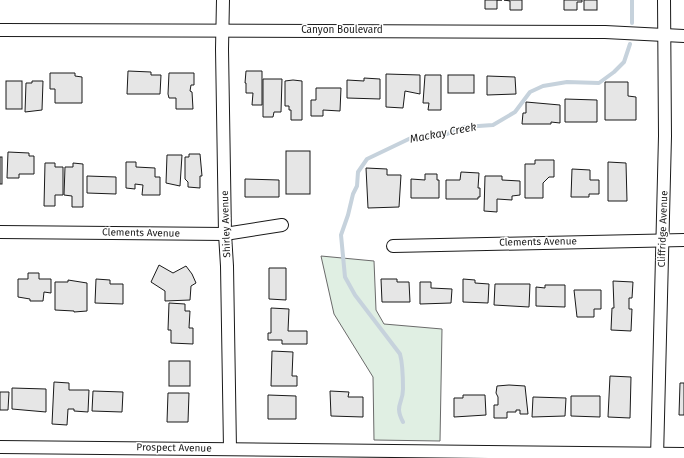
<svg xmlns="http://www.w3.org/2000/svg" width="684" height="458" font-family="'Fira Sans',sans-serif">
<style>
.green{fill:#e0efe3;stroke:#6a6a6a}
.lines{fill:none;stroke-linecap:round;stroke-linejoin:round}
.stream{stroke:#c6d2dc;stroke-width:4}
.building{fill:#e6e6e6;stroke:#1a1a1a}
.street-casing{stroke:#1a1a1a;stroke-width:14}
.street{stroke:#fff;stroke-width:12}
.labels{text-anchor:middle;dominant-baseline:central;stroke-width:3;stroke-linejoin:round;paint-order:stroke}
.street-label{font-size:10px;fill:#1a1a1a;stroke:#fff}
.water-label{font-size:11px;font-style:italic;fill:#1a1a1a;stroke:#fff}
</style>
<rect width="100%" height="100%" fill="#fff"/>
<path class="green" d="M321,256L374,261L376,310L384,324L442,329L440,441L374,440L373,377L334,314Z"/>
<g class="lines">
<g class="stream">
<path d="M632,0V23"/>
<path d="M403,422C394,405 403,404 403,389C403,377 403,365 400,354L355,295L345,277L341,235L348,215L353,194L357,186L358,172L367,159L413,137L428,138L447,134L464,127L493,125L515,112L530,92L543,86L567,82L599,83L614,72L624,62L630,44"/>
</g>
</g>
<g class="building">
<path d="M485,0H502H497V9H485Z"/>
<path d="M504,0H522V10H510V1Z"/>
<path d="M564,0H582V2H577V10H564Z"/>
<rect x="584" y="0" width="13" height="10"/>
<path d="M128,71L151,72V75H161L160,94H127Z"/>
<path d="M246,71H262V105H252L253,93H246V83H245Z"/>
<path d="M50,73H75V76L82,77V103H55V89H50Z"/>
<path d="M169,73H194V85H191L190,91L192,92L193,109H176V98H169L168,94Z"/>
<path d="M386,74L420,75V94L405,91L403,108L386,107Z"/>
<path d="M425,75H441V110H428L429,103H423Z"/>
<rect x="448" y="75" width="26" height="18"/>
<path d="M487,76L515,77L516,94L487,95Z"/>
<path d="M364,78L380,79V99L347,98V80L364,81Z"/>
<path d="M263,79H282L281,112H274L273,117H263Z"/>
<path d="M293,80L302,81V120H291V110H289V106H285V81Z"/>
<rect x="6" y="81" width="16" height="28"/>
<path d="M32,81H43L42,110L25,112L26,83H32Z"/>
<path d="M605,82H628V96L636,97V120H605Z"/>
<path d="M316,88H341L340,111L323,110V116H311V100H316Z"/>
<path d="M565,99L597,100V122H565Z"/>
<path d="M526,102L560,105V123L551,122V124H522L523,113H526Z"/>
<rect x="286" y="151" width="24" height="43"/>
<path d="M8,152L29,153V156H34V174H19V178H7Z"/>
<path d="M189,154H200L202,176H200V188L188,187V182L185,179V157H189Z"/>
<path d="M167,155H182L180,186L166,183Z"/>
<rect x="0" y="157" width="2" height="27"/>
<path d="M535,160H554V177H549L543,183V198H525V164H535Z"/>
<path d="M126,162H136V167L155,168V177H160V195H142L143,185L135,184V189L126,188Z"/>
<path d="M608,162L626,163L627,201H608Z"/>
<path d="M45,163H55V167H63V195H55V206H44Z"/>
<path d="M73,163L83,164V207H72V196L64,195L65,167H73Z"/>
<path d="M366,168L387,169V175H401L399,207L368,208Z"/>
<path d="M572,169L590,170V180H599V194H589V197H571Z"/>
<path d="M461,172L479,173L478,188H480V197H478V199H446V180H460Z"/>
<path d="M425,174H437V180H439V198H411V179L425,180Z"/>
<path d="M87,176L116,177V194L87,193Z"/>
<path d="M485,176H502V180L520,181V195L512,196V200L497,199V212L484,211Z"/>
<path d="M245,179L279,180V197H245Z"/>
<path d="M159,265L173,273L186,266L192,274L196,283L191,286L190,300L165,301V291L151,282Z"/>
<path d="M269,268H286V300L269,299Z"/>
<path d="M28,273H39V279H51V293L44,292L43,301H30V299L18,297V279H28Z"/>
<path d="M96,279L110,280V284H123V304L95,303Z"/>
<path d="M381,279H397V282H409L410,302H382Z"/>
<path d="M463,279L475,280V283L489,284L488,303L463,302Z"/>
<path d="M68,280L87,283V311L74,312V311L55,310V282H68Z"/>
<path d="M613,281L633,282L632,298H629V309H632L631,331L611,330L612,308H614Z"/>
<path d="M420,282H431V288L452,289L451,303L420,304Z"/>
<path d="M495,284H530L529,307L494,305Z"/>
<path d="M545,285H565V307L536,306V287L545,288Z"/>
<path d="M574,290H601V309H594V317H577Z"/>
<path d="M169,303L185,304V311H190L189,328H193V344L171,343V330H168Z"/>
<path d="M271,308L289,309L288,331H307V344H282V340H268V333H271Z"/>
<path d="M272,351L293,352L292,376H297V386H271Z"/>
<rect x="169" y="361" width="21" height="25"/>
<path d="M610,376L631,377L630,418L608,417Z"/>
<path d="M54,382L69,383V390H89L88,412L74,411V409H68L67,425L52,424Z"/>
<path d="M680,383H684V415H679Z"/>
<path d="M509,385L525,386L528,414H520V410H516V412H507V418H494V405H498V397L496,393L497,386Z"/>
<path d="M12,388L46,389V412L12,409Z"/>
<path d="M93,391L123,392L122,412L92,411Z"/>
<path d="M330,391L349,392L348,397H363V417L331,416Z"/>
<path d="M0,392H9L8,410H0Z"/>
<path d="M168,393H189L188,422H167Z"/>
<path d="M268,395L296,396V419H268Z"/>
<path d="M463,395H485L486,415L454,417V398H463Z"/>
<path d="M571,396H600V417L571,416Z"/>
<path d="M533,397L566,398L565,416L532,417Z"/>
</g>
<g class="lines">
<defs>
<g id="street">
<path d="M223,0L222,49L225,234L227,266L230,449"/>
<path d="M0,30L605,32L684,36"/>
<path d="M0,232L225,234L282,225"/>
<path d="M393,246L684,240"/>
<path d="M0,447L684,454"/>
<path d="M657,458L665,136L664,0"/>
</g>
</defs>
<use href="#street" class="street-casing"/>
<use href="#street" class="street"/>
</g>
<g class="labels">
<g class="street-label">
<text x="342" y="30">Canyon Boulevard</text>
<text transform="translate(226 224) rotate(-92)">Shirley Avenue</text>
<text transform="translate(663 229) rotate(-88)">Cliffridge Avenue</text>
<text transform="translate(141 233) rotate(1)">Clements Avenue</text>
<text transform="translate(538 242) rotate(-1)">Clements Avenue</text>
<text transform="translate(174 448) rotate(1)">Prospect Avenue</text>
</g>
<g class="water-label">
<text transform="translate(443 133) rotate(-11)">Mackay Creek</text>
</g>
</g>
</svg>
